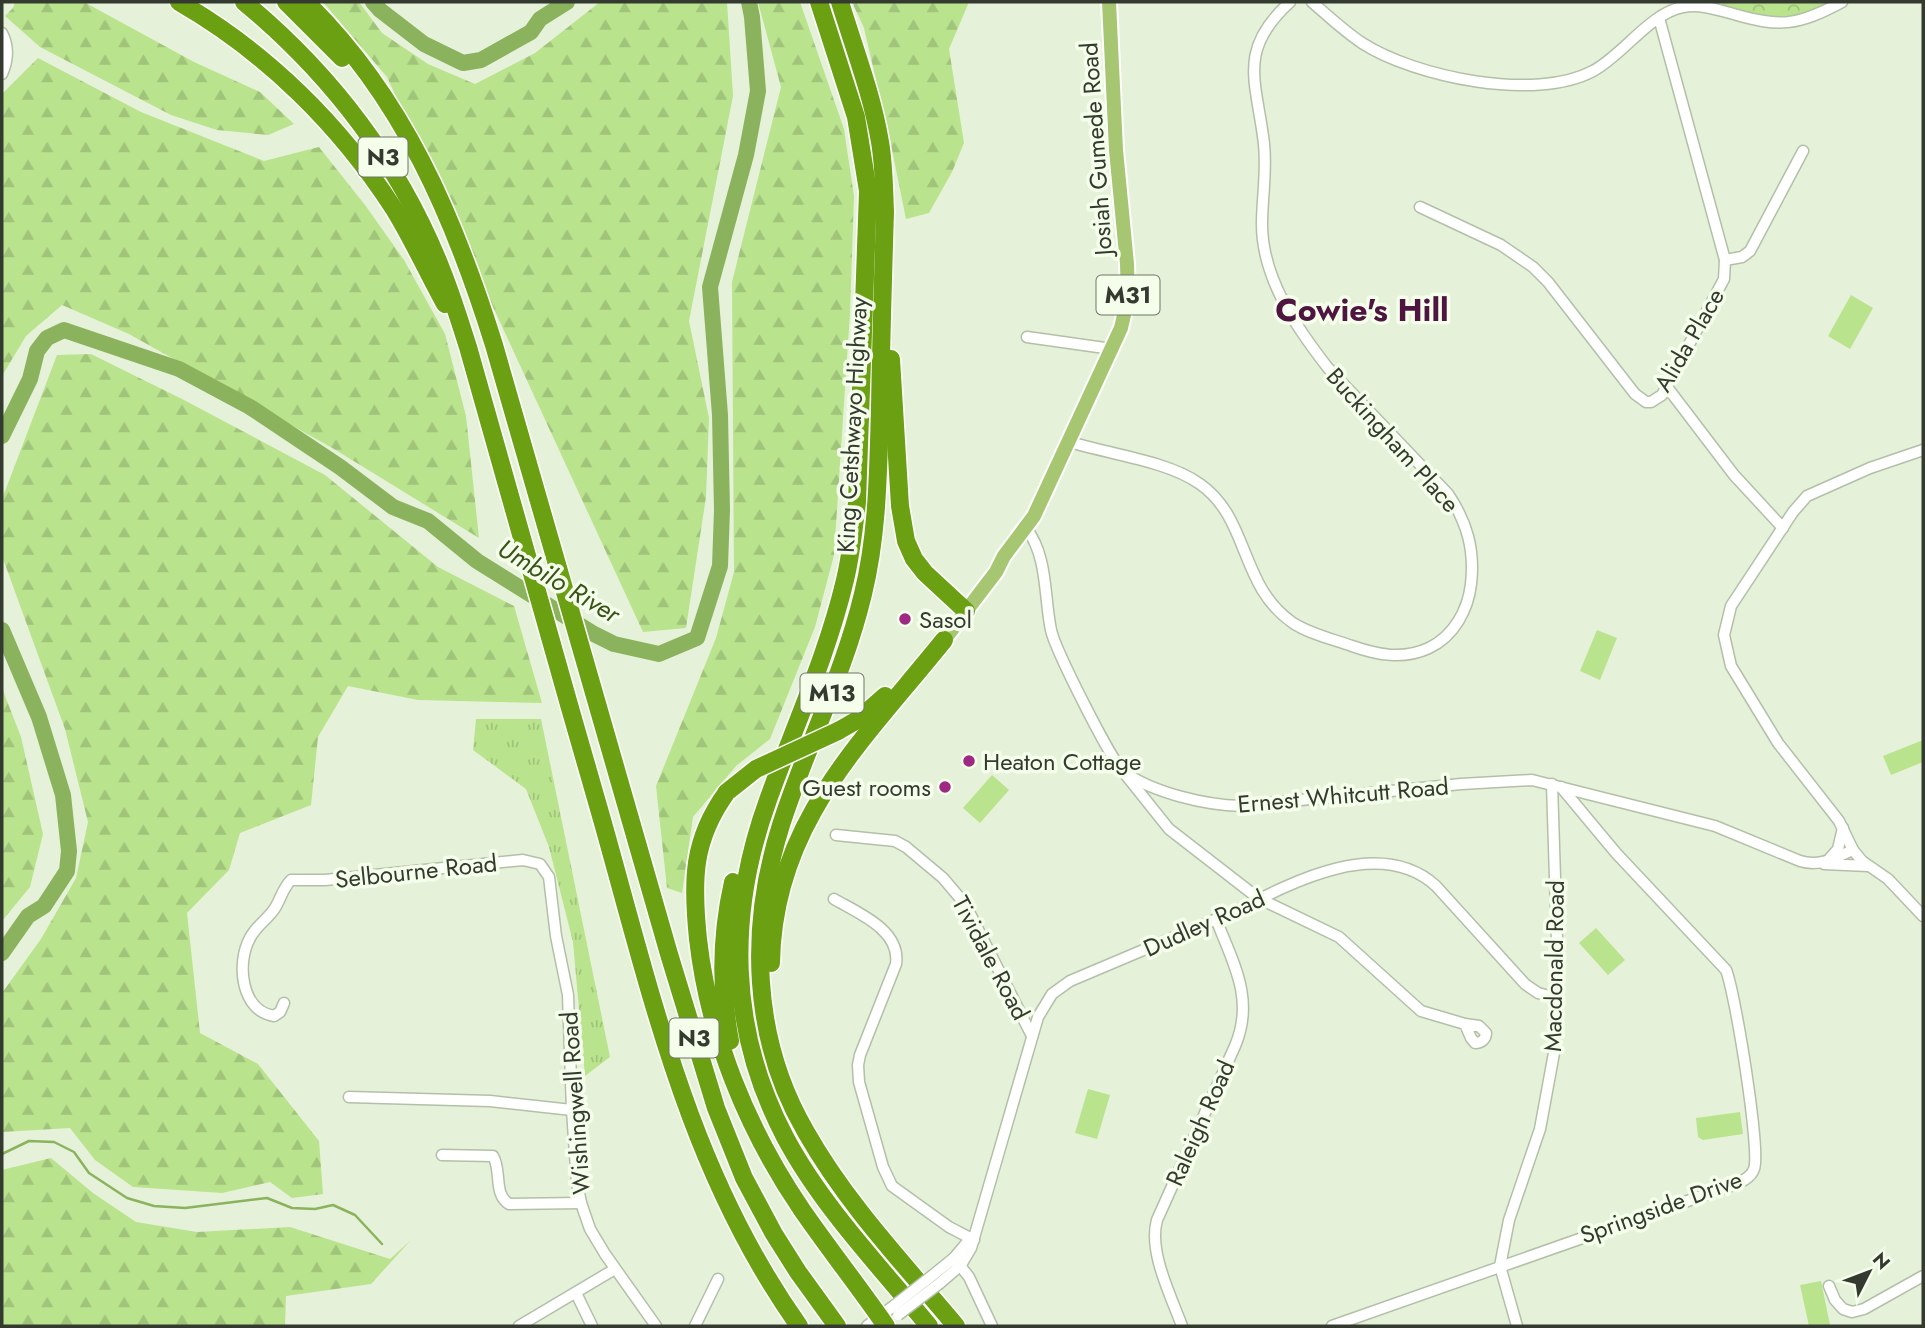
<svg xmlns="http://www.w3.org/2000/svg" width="1925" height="1328" font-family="Jost,sans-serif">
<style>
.grass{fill:url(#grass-tufts)}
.forest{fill:url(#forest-firs)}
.park{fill:url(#park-crowns)}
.garden{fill:#bae38d}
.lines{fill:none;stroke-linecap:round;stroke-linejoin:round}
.stream{stroke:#8bb35d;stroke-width:2.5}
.river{stroke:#8bb35d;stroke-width:16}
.street-casing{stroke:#b3c0a8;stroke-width:13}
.primary-casing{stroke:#fff;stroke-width:18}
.highway-casing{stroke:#fff;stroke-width:21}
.street{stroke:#fff;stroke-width:10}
.primary{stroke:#a7c671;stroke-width:14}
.highway{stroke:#6ca013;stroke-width:18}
.street-bridge-casing{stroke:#b3c0a8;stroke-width:13;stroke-linecap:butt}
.highway-bridge-casing{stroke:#fff;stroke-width:21;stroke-linecap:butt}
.street-bridge{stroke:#fff;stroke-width:10}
.highway-bridge{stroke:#6ca013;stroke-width:18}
.poi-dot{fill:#9f2982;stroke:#f4feea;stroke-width:2.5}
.labels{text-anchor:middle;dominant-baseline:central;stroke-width:7;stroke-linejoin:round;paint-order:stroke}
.shield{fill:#f4feea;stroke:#6e7568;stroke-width:2}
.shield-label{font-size:23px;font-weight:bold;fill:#353a30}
.street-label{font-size:24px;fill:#353a30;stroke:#f4feea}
.poi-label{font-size:24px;fill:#353a30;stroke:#f4feea;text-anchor:start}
.water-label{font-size:26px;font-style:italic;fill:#3a5317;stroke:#f4feea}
.district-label{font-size:32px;font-weight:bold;fill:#4d153f;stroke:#f4feea}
</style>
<defs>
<pattern id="grass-tufts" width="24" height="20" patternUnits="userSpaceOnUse" patternTransform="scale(1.75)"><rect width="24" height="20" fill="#bae38d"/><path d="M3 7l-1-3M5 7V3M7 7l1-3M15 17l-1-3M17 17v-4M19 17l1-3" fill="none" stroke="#a0c47a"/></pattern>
<pattern id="forest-firs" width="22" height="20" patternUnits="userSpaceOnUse" patternTransform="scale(1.75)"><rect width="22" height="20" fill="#bae38d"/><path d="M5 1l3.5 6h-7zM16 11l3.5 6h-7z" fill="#a0c47a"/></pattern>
<pattern id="park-crowns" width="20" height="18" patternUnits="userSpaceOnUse" patternTransform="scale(1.75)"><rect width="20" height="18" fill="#bae38d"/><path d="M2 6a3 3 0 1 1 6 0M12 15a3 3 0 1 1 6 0" fill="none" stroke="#a0c47a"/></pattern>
</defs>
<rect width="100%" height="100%" fill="#e5f2d9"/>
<path class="grass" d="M476,719H541L610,1057L585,1076L573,942L549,847L526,789L473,750Z"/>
<g class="forest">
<path d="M15,2H84L194,62L260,92L294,124L268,135L217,130L171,115L40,47L5,16L13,8Z"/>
<path d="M323,2H359L382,33L428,64L475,84L535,53L600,2H727L733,96L689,321L709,418L706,497L686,628L643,632L387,77Z"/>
<path d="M758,2H800L844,129L854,196L850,313L834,555L815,627L770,739L736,766L693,817L682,893L667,888L656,786L716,638L734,572L732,282L781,87Z"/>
<path d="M852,2H969L949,49L964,143L952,172L929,213L906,219L890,140L864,28Z"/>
<path d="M38,58L141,112L264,161L319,147L365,205L404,260L445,334L466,416L479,538L334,449L129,334L62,305L26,336L2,376V94Z"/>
<path d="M91,354L184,400L325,475L438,567L514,606L542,703L418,700L348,686L318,737L311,805L240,833L229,870L187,913L200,1033L258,1064L319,1141L323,1194L292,1198L270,1182L222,1193L133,1187L95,1160L70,1128L2,1132V993L41,939L76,878L88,822L65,729L2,556V499L57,355Z"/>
<path d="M2,688L21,737L43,834L30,887L2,921Z"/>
<path d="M51,1158L93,1193L136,1222L197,1232L290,1227L390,1259L411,1240L371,1284L286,1296L285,1326H2V1170Z"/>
</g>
<path class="park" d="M1723,2H1834C1791,26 1766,18 1721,7Z"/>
<g class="garden">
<path d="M1851,295L1873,308L1850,349L1828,336Z"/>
<path d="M1597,630L1617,638L1600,680L1580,671Z"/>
<path d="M1923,740V762L1891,775L1883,756Z"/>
<path d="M992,775L1009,790L980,823L963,808Z"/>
<path d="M1596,928L1625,960L1608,975L1579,943Z"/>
<path d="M1088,1089L1110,1095L1097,1139L1075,1133Z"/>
<path d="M1740,1112L1743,1134L1703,1140L1698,1137L1696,1118Z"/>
<path d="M1821,1281L1830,1325L1809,1326L1800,1285Z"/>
</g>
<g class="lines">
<path class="stream" d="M2,1154L29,1141L54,1142L74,1152L89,1173L127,1198L154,1206L185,1208L267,1198L292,1208L315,1209L333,1205L355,1215L382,1244"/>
<g class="river">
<path d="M373,2L380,10L424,44L463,63L481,60L531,32L540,19L567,2"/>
<path d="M2,436L30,379L37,351L47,338L64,330L179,369L250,407L340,467L393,507L428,521L477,561L594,634L614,644L659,654L697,638L720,566L722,510L720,415L710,287L746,155L758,91L752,17L749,2"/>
<path d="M2,630L39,717L63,795L69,851L67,871L44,906L28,916L2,953"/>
</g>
<defs>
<g id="street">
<path d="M1312,2C1328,16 1344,31 1362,43C1415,77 1535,102 1593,71C1623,55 1650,13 1683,7C1700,4 1715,9 1730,13C1780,28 1797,26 1842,2"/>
<path d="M2,33C9,46 8,61 2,74"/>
<path d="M1420,207L1501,245L1533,267L1548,282L1635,394L1646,402H1651L1662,395L1724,279L1725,260L1659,18"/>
<path d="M1725,260L1742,257L1750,251L1803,151"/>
<path d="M1027,337L1112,349"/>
<path d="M1667,387L1734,475L1783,528"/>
<path d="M1070,442C1109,454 1168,461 1200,484C1250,519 1239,586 1293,623C1310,634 1332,639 1352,646C1378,655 1403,660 1429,648C1454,636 1468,610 1471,584C1475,550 1467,522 1448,494L1328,368C1296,327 1262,278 1262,224C1262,198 1267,171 1264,144C1257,82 1236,51 1290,2"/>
<path d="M1026,528C1048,556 1044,597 1051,630C1055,649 1112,763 1124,772C1154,793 1205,805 1241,806L1461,784L1532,780L1715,826L1800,861C1820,867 1834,858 1853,850L1839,821L1778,743L1731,666L1724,635L1731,606L1793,512L1807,496L1870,468L1923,450"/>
<path d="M1125,774L1169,829L1258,898L1339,937L1421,1011L1465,1024L1479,1026L1486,1033C1486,1039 1481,1043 1475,1043L1471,1038L1465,1024"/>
<path d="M836,835L895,841L906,847L943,878L965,904L1032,1036"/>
<path d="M1853,850L1862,861L1888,879L1923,916"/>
<path d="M1830,858L1838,849L1843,828"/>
<path d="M1824,864L1868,866"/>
<path d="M834,899C858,913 901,930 896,964L860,1055L858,1065L859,1082L883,1167L892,1186L949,1227L974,1240"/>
<path d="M284,1003L280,1012L274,1016C241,1011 236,963 250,938C256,926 268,919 275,908C281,898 283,888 291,880H325L523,860L540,864L549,877L556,936L568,995L572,1110L577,1183L581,1203L590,1229L605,1254L656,1326"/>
<path d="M349,1097L490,1101L572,1110"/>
<path d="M442,1155L493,1156C502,1171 493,1194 509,1204L581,1203"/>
<path d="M954,1258L969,1277L992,1326"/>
<path d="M933,1275L954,1258L970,1239"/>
<path d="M940,1283L961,1265L971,1248L1038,1017L1052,994L1070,981L1238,910C1294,881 1381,836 1436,886L1525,984L1538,993L1557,998"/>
<path d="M1829,1286L1835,1300L1843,1309L1852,1312L1864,1309L1923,1276"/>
<path d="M576,1293L592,1326"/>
<path d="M519,1326L615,1269"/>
<path d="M695,1326L718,1279"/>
<path d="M867,1326L891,1308"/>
<path d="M1182,1326C1171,1296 1148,1251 1157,1220L1235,1046C1255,999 1233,963 1216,919"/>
<path d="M1332,1326L1733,1185C1741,1182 1751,1178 1754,1169C1761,1151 1735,992 1726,970L1616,853L1561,787"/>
<path d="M1517,1326L1500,1266L1509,1220L1540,1129L1554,1053L1557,1012V941L1552,784"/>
</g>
<path id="primary" d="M944,640L996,572L1004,556L1034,516L1121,328L1128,298L1127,264L1116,150L1109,2"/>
<g id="highway">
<path d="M179,2C266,52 340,125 394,209C413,240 428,273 445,304"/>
<path d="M244,2C331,74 401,165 442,271C452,296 460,322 468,347C512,504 556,660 601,816C652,996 689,1171 799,1326"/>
<path d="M286,2L342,58"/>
<path d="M306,2C403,97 454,217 494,345L669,954L716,1108L744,1178L774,1234L798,1272L837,1326"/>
<path d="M819,2L856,117L868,191L857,502C854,528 851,555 845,580C827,656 794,727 768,800C727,913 728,1029 785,1137C821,1205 880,1267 929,1326"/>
<path d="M840,2C854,48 872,94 880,142C884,165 884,188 885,212C883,277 881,343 880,409C878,471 878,533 863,594C844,674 806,747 781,825C749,926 751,1038 806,1132C846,1203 904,1264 956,1326"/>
<path d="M891,359L900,506L906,541L914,559L925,573L966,611"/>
<path d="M838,731L859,719L885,696"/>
<path d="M727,792C692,840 692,881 698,939C709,1036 747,1129 802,1210C829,1249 859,1287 886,1326"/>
<path d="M771,963C773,823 863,741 944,640"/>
<path d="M730,1041C720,987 721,935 733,882"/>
</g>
</defs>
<use href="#street" class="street-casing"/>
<use href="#primary" class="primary-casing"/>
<use href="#highway" class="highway-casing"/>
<use href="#street" class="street"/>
<use href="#primary" class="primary"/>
<use href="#highway" class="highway"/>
<defs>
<g id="street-bridge">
<path d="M891,1308L933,1275"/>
<path d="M898,1315L940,1283"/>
</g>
<path id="highway-bridge" d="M727,792L756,769L838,731"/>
</defs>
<use href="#street-bridge" class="street-bridge-casing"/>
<use href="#highway-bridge" class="highway-bridge-casing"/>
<use href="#street-bridge" class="street-bridge"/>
<use href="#highway-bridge" class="highway-bridge"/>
</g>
<g class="poi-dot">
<circle cx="905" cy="619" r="7"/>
<circle cx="969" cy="761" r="7"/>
<circle cx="945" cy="787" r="7"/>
</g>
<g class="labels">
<g class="shield">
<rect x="358.5" y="137.5" width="49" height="39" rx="5"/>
<rect x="1096.5" y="275.5" width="63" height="39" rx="5"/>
<rect x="800.5" y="673.5" width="63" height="39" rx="5"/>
<rect x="669.5" y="1018.5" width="49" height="39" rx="5"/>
</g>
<g class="shield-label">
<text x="383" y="157">N3</text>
<text x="1128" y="295">M31</text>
<text x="832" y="693">M13</text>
<text x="694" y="1038">N3</text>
</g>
<g class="street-label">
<text transform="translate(1096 149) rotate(-94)">Josiah Gumede Road</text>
<text transform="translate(1689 340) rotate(-60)">Alida Place</text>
<text transform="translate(852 425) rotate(-87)">King Cetshwayo Highway</text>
<text transform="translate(1393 440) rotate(48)">Buckingham Place</text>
<text transform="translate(1343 795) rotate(-5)">Ernest Whitcutt Road</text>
<text transform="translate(416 871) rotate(-6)">Selbourne Road</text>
<text transform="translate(1204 923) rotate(-24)">Dudley Road</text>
<text transform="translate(991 958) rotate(62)">Tividale Road</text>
<text transform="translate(1554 966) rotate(-89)">Macdonald Road</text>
<text transform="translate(575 1103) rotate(-94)">Wishingwell Road</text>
<text transform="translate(1200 1123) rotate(-66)">Raleigh Road</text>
<text transform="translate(1661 1207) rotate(-20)">Springside Drive</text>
</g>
<g class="poi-label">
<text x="919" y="619">Sasol</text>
<text x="983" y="761">Heaton Cottage</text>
<text x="931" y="787" text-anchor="end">Guest rooms</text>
</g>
<g class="water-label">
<text transform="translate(559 581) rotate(31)">Umbilo River</text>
</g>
<g class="district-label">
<text x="1362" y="310">Cowie's Hill</text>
</g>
</g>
<rect width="1925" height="1328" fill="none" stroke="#353a30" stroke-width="7"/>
<g transform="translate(1869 1272) rotate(48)" stroke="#f4feea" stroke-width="5" paint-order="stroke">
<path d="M0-5L12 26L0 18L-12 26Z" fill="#353a30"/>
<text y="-10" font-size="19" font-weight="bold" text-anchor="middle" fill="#353a30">N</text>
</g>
</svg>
